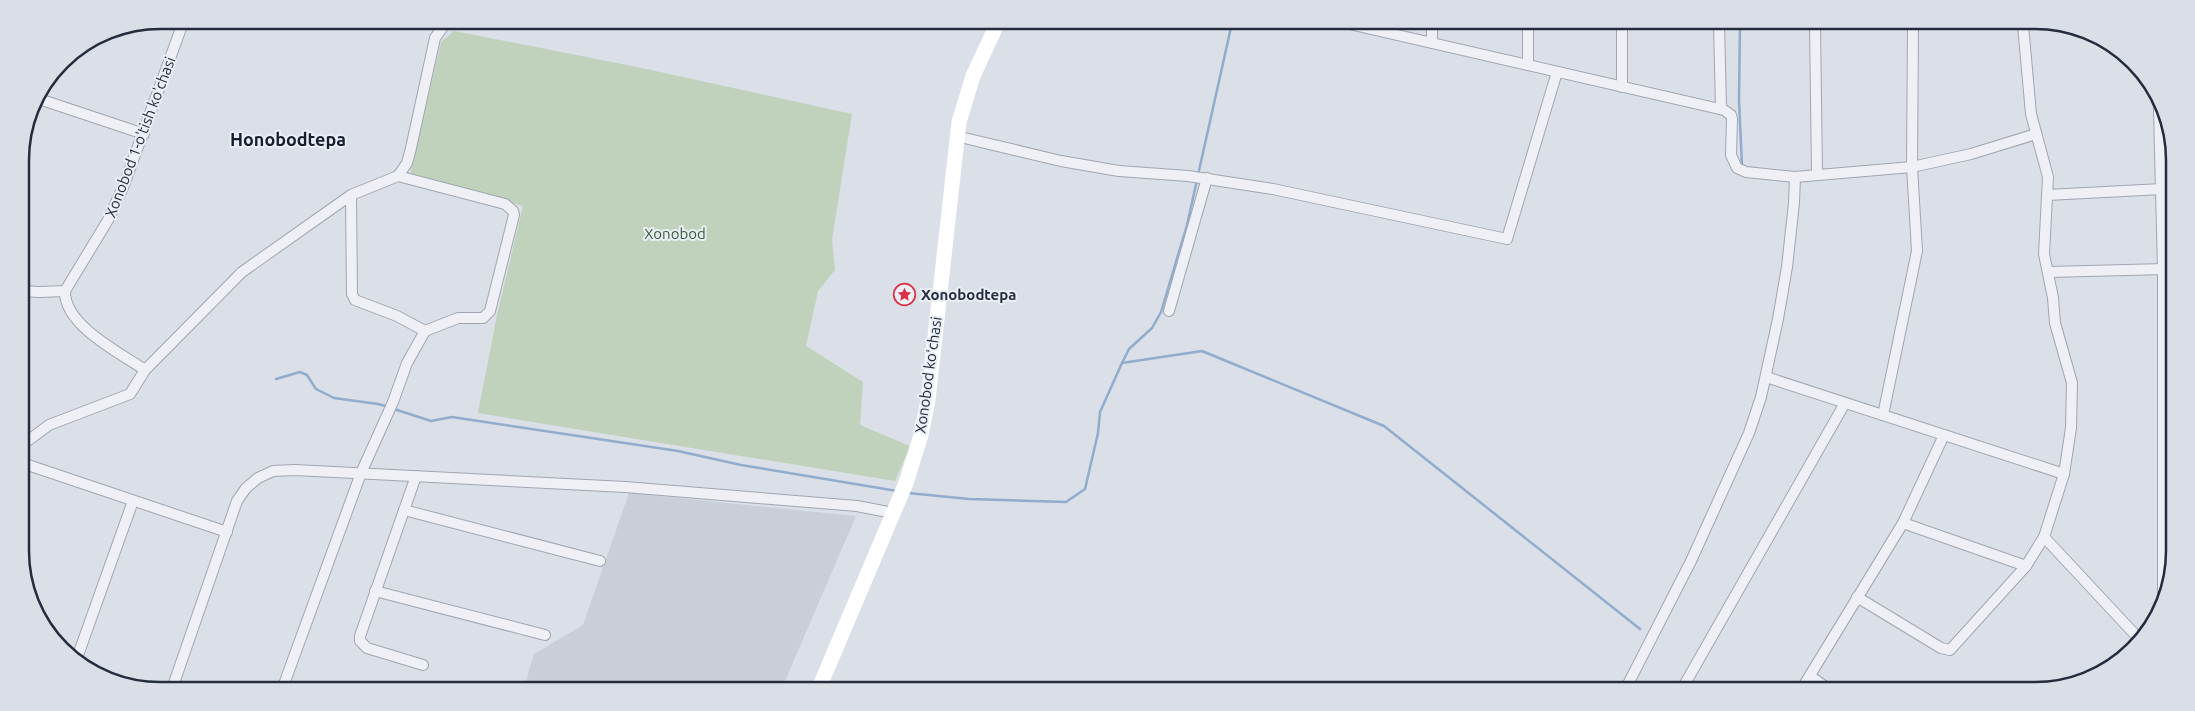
<svg xmlns="http://www.w3.org/2000/svg" width="2195" height="711" font-family="Ubuntu,sans-serif">
<style>
.built{fill:#c9ced9}
.green{fill:#c0d2bb}
.lines{fill:none;stroke-linecap:round;stroke-linejoin:round}
.stream{stroke:#91accc;stroke-width:2.5}
.minor-casing{stroke:#a0a6b1;stroke-width:12}
.tertiary-casing{stroke:#a0a6b1;stroke-width:16}
.minor{stroke:#eef0f5;stroke-width:10}
.tertiary{stroke:#eef0f5;stroke-width:14}
.secondary{stroke:#fff;stroke-width:15}
.labels{text-anchor:middle;dominant-baseline:central;stroke-width:4;stroke-linejoin:round;paint-order:stroke}
.street-label{font-size:15px;fill:#242c3e;stroke:#eaeef5}
.park-label{font-size:15px;fill:#365b30;stroke:#eaeef5}
.poi-label{font-size:15px;font-weight:bold;fill:#242c3e;stroke:#eaeef5;text-anchor:start}
.quarter-label{font-size:18px;font-weight:bold;fill:#161e2f;stroke:#eaeef5}
.rim{fill:none;stroke:#242c3e;stroke-width:2.5}
</style>
<rect width="100%" height="100%" fill="#dbdfe7"/>
<path class="built" d="M629,493L856,516L782,688L524,687L534,654L583,625Z"/>
<path class="green" d="M454,31L637,67L852,114L832,240L835,270L818,291L806,346L863,382L860,425L910,446L895,481L478,413L497,315L523,206L410,175L441,42Z"/>
<g class="lines">
<g class="stream">
<path d="M1740,24L1739,100L1742,166"/>
<path d="M1198,175L1232,23"/>
<path d="M1122,363L1129,349L1152,328L1161,312L1187,225L1197,180"/>
<path d="M276,379L300,372L307,375L316,389L334,398L378,404L389,407"/>
<path d="M394,409L431,421L452,417L678,451L741,465L897,491"/>
<path d="M908,493L969,499L1066,502L1085,489L1098,433L1100,412L1122,363L1202,351L1384,426L1640,629"/>
</g>
<defs>
<g id="minor">
<path d="M1345,23L1724,110L1731,115L1732,119L1731,155L1737,168L1746,172L1795,177L1912,167L1971,154L2036,134"/>
<path d="M1432,23V43"/>
<path d="M1719,24L1721,109"/>
<path d="M1815,24L1817,175"/>
<path d="M2023,25L2031,114L2048,177L2044,254L2053,298L2055,323L2072,383L2071,428L2064,474L2044,537L2141,641"/>
<path d="M1528,65V23"/>
<path d="M1622,87V24"/>
<path d="M36,98L144,134"/>
<path d="M956,136L1061,161L1119,171L1188,176L1273,189L1507,239L1557,72"/>
<path d="M351,195L352,294L355,300L397,316L425,331L458,318H483L490,311L514,215L513,211L505,204L398,176"/>
<path d="M2047,195L2162,189"/>
<path d="M2048,272L2165,269"/>
<path d="M21,291L39,292L65,291"/>
<path d="M1169,311L1207,178"/>
<path d="M145,370C120,353 64,325 65,291L108,220L124,185L184,20"/>
<path d="M1766,377L2064,474"/>
<path d="M1883,415L1917,251L1912,167L1913,24"/>
<path d="M22,445L49,425L130,394L145,370L242,272L351,195L398,176L407,163L411,148L435,38L447,21"/>
<path d="M22,463L227,532"/>
<path d="M416,476L360,636V641L367,648L423,665"/>
<path d="M404,510L600,561"/>
<path d="M1903,523L2026,566"/>
<path d="M375,591L545,635"/>
<path d="M1857,597L1941,648L1950,650L2026,566L2044,537"/>
<path d="M77,658L133,501"/>
<path d="M1810,676L1830,690"/>
<path d="M173,686L237,501L246,488L258,478L273,471L295,470L625,487L857,506L893,513"/>
<path d="M283,687L361,473L393,402L407,363L425,331"/>
<path d="M1682,689L1845,403"/>
<path d="M1625,690L1691,561L1749,433L1761,397L1778,319L1787,267L1794,203L1795,177"/>
<path d="M1801,690L1903,523L1944,435"/>
</g>
<path id="tertiary" d="M2161,110L2165,269V599"/>
</defs>
<use href="#minor" class="minor-casing"/>
<use href="#tertiary" class="tertiary-casing"/>
<use href="#minor" class="minor"/>
<use href="#tertiary" class="tertiary"/>
<path class="secondary" d="M819,688L906,483L921,435L928,400L959,122L973,76L998,22"/>
</g>
<defs>
<symbol id="sight-ring" viewBox="-11 -11 22 22"><circle r="9.5" fill="#eaeef5" stroke="#db3145" stroke-width="1.5"/><path d="M0-6L1.8-2.2L6-1.7L2.9 1.2L3.7 5.4L0 3.3L-3.7 5.4L-2.9 1.2L-6-1.7L-1.8-2.2Z" fill="#db3145"/></symbol>
</defs>
<g fill-rule="evenodd">
<use href="#sight-ring" x="892" y="282" width="25" height="25"/>
</g>
<g class="labels">
<g class="street-label">
<text transform="translate(140 137) rotate(-69)">Xonobod 1-o'tish ko'chasi</text>
<text transform="translate(928 375) rotate(-82)">Xonobod koʻchasi</text>
</g>
<g class="park-label">
<text x="675" y="233">Xonobod</text>
</g>
<g class="poi-label">
<text x="921" y="294">Xonobodtepa</text>
</g>
<g class="quarter-label">
<text x="288" y="139">Honobodtepa</text>
</g>
</g>
<path d="M0 0H2195V711H0ZM160 29H2035A131 131 0 0 1 2166 160V551A131 131 0 0 1 2035 682H160A131 131 0 0 1 29 551V160A131 131 0 0 1 160 29Z" fill="#dadee6" fill-rule="evenodd"/>
<path class="rim" d="M160 29H2035A131 131 0 0 1 2166 160V551A131 131 0 0 1 2035 682H160A131 131 0 0 1 29 551V160A131 131 0 0 1 160 29Z"/>
</svg>
